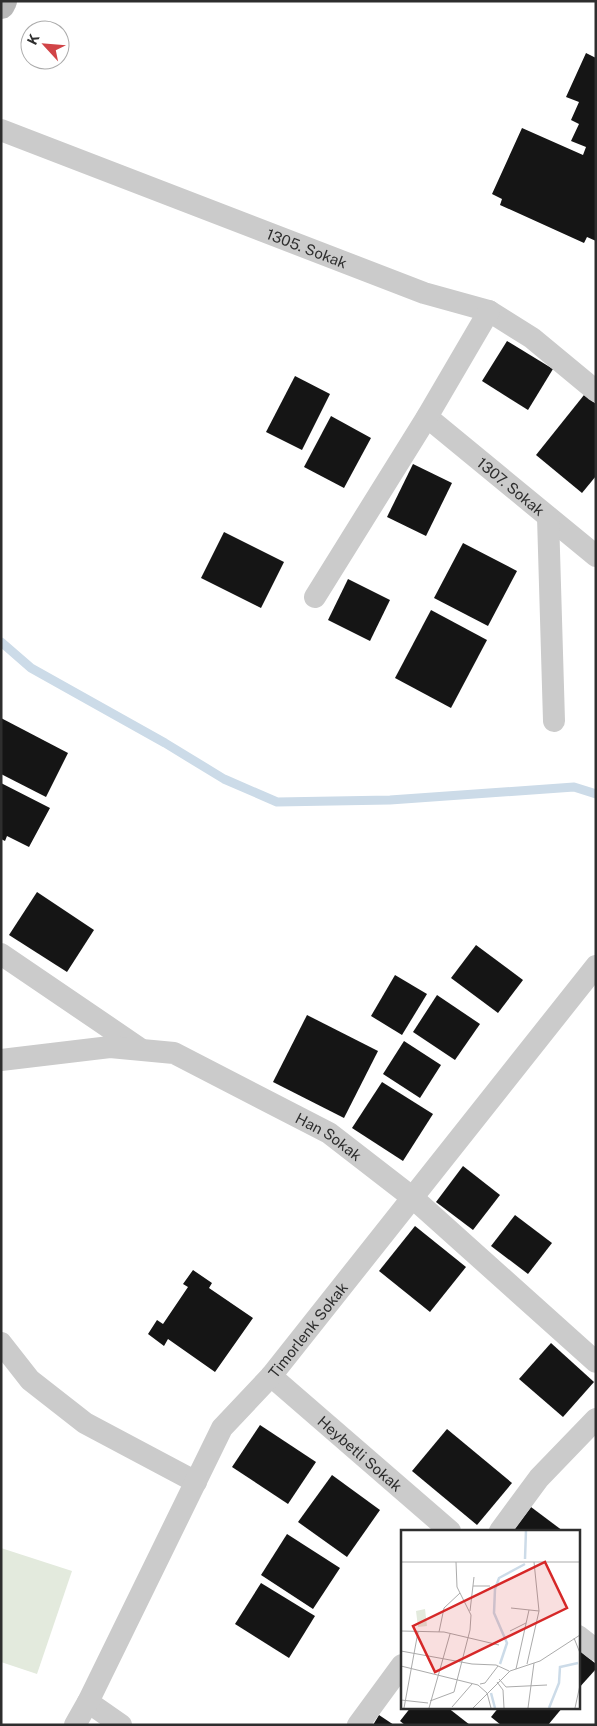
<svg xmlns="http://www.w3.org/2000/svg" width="597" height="1726" font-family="'Public Sans',sans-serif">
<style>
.grass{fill:#e3eadd}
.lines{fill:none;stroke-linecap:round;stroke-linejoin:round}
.stream{stroke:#ccdbe8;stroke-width:9}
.building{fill:#151515}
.street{stroke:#cbcbcb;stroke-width:22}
.secondary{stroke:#b8b8b8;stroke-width:28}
.labels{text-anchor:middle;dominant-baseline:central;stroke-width:5;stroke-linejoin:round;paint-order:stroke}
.street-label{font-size:15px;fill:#2e2e2e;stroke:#fff}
.inset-river{fill:none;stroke:#ccdbe8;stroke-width:2.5}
.inset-road{fill:none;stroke:#ababab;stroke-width:1}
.view{fill:#d62828;fill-opacity:0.15;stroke:#d62828;stroke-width:2.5}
.inset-edge{fill:none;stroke:#2e2e2e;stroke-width:2.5}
</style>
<rect width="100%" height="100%" fill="#fff"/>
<path class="grass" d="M1,1548L72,1571L37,1674L1,1662Z"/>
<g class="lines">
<path class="stream" d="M1,642L31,668L165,743L224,779L277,802L390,800L574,787L596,794"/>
</g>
<g class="building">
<path d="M586,53L596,58V241L587,237L584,243L500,205L502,199L492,194L522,128L583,155L586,147L571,141L579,124L571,120L579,102L566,97Z"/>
<path d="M507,341L553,369L528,410L482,381Z"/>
<path d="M295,376L330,394L302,450L266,432Z"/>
<path d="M584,395L596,404V476L582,493L536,455Z"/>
<path d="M331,416L371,438L344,488L304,467Z"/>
<path d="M413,464L452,483L426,536L387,517Z"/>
<path d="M224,532L284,562L261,608L201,578Z"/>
<path d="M463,543L517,571L488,626L434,598Z"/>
<path d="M348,579L390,600L370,641L328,620Z"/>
<path d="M431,610L487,640L451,708L395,678Z"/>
<path d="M1,718L68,753L46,797L1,774Z"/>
<path d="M1,783L50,808L29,847L7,836L5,841L1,839Z"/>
<path d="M37,892L94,930L67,972L9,935Z"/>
<path d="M476,945L523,980L498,1013L451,978Z"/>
<path d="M395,975L427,994L402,1035L371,1016Z"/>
<path d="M437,995L480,1024L455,1060L413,1032Z"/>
<path d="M307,1015L378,1051L344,1118L273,1082Z"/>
<path d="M404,1041L441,1065L420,1098L383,1074Z"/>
<path d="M382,1082L433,1114L403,1161L352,1128Z"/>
<path d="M463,1166L500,1195L473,1230L436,1202Z"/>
<path d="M515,1215L552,1243L528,1274L491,1246Z"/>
<path d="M415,1226L466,1267L430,1312L379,1271Z"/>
<path d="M193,1270L212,1283L209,1288L253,1318L215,1372L168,1339L164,1346L148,1334L157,1320L163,1324L188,1287L183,1284Z"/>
<path d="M551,1343L594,1382L563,1417L519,1379Z"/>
<path d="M260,1425L316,1462L288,1504L232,1467Z"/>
<path d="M447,1429L512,1483L477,1525L412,1471Z"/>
<path d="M332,1475L380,1510L347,1557L298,1522Z"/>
<path d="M531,1507L563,1531H513Z"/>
<path d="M287,1534L340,1568L313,1609L261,1575Z"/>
<path d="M261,1583L315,1616L289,1658L235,1624Z"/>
<path d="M578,1649L596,1664V1669L578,1689Z"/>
<path d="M411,1707H447L470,1725H405L400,1721Z"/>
<path d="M499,1707H563L548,1725H501L491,1717Z"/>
<path d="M379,1715L394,1725H373Z"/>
</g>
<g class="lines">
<g class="street">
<path id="s1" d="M1,130L424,293L489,311L532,338L596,391"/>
<path id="s2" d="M427,417L596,556"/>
<path d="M548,517L554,721"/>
<path d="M315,597L427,417L489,311"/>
<path d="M1,954L139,1048"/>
<path id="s3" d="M1,1060L110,1047L174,1053L329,1133L413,1198L596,1362"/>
<path d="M1,1343L30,1380L85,1423L196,1482"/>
<path id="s4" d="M271,1376L450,1531"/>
<path d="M500,1531L539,1478L596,1419"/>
<path d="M578,1636L596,1650"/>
<path d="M88,1702L121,1725"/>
<path id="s5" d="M75,1725L88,1702L222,1428L271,1376L596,966"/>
<path d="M358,1725L402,1665"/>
</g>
<path class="secondary" d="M1,5L3,1"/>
</g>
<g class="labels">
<g class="street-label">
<text stroke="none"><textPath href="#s1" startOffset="328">1305. Sokak</textPath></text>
<text stroke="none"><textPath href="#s2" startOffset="109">1307. Sokak</textPath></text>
<text stroke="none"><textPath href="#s3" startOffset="350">Han Sokak</textPath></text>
<text stroke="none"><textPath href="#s5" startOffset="462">Timorlenk Sokak</textPath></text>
<text stroke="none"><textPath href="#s4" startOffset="118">Heybetli Sokak</textPath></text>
</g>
</g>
<g transform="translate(401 1530)">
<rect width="179" height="179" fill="#fff"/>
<path d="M24,79L26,96L17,97L15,81Z" fill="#e3eadd"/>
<path class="inset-river" d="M124,29L125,0M99,134L106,113L93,83L94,59L98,48L124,34M90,163L94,178M148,178L158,153L159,137L177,133"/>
<path class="inset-road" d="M0,32H179M72,56H89M110,78L138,81M69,81L73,47M0,101L43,102L98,115M109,101L125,93M38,102L43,78L59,63M173,108L179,123M0,121L71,134L95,135L108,141M126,134L138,81L133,32M0,136L77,155L86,163L90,178M115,139L128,80M98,149L105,157L146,155M96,152L102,160L103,178M79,154L84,153L97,136M0,170L27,173M29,171L53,162L69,100L70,85L56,57L55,32M51,177L71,154M3,178L17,102M28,178L49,104M72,178L109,141L139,131L179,105M127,178L133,133M174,178L179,155"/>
<path class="view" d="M144,32L166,78L34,142L12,96Z"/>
<rect width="179" height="179" class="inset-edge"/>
</g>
<rect width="597" height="1726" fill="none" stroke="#2e2e2e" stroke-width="5"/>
<g transform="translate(45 45) rotate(296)"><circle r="24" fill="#ffffff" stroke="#ababab"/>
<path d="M0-4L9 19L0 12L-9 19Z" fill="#d14447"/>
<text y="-8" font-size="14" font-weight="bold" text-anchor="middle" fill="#2e2e2e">K</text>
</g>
</svg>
